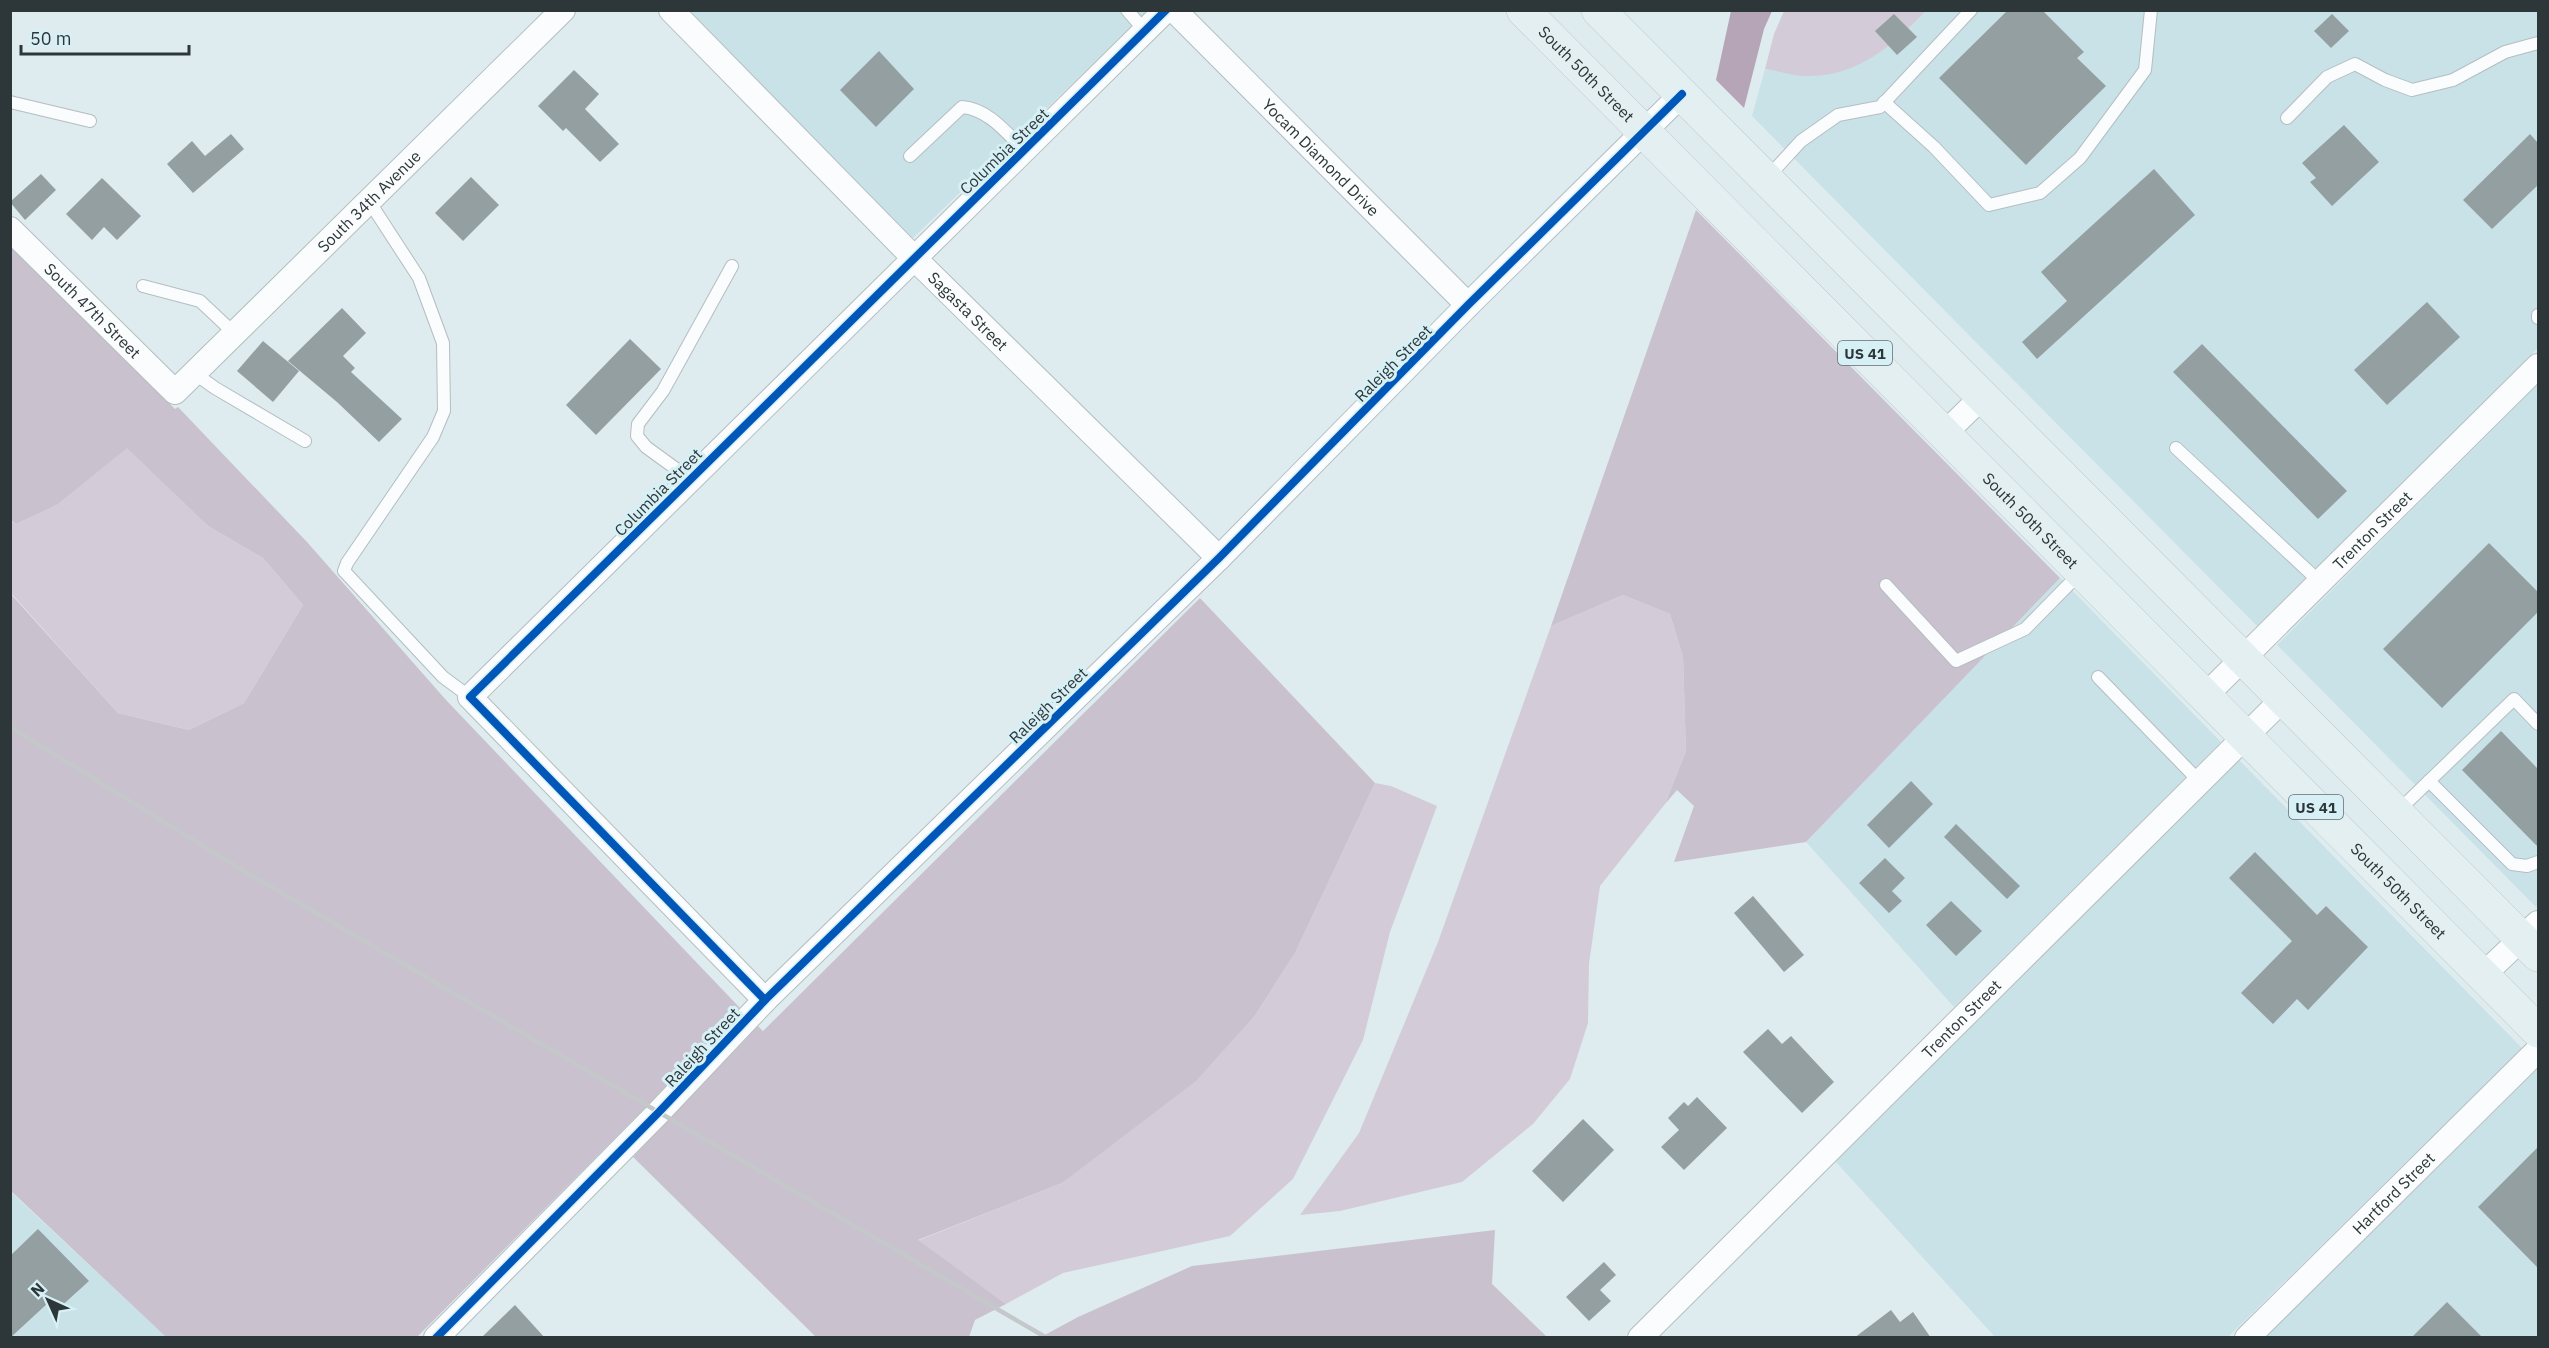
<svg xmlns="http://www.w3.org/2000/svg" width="2549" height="1348" font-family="'IBM Plex Sans',sans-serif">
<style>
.built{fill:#c9e2e7}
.green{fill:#d3ccd8}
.forest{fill:#cac1cf}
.water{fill:#b5a5b6}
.building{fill:#949fa1}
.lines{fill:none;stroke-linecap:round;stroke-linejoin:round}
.service-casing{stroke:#b4bec1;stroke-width:14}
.minor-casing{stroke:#b4bec1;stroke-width:26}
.primary-casing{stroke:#c1c8ca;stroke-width:34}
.service{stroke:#fafcfd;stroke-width:12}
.minor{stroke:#fafcfd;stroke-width:24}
.primary{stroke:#e4eff1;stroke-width:33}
.rail{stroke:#c4c8ca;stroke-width:4.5}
.cycleway-casing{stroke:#d7f0f6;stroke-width:11}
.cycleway{stroke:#0057b8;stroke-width:8}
.labels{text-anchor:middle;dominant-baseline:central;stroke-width:6;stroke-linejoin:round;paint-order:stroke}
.shield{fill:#d7f0f6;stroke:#606e72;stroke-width:1.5}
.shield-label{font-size:15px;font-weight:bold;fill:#2d3739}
.street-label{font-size:16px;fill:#2d3739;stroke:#d7f0f6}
</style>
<rect width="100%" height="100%" fill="#deecef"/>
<g class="built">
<path d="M687,11H1147L911,240Z"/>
<path d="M1926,11H2538V348L2258,627L1752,116L1765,69L1812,76L1897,41Z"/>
<path d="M2538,384V904L2536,907L2277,645Z"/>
<path d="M2060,578L2221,742L1954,1007L1806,842Z"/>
<path d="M2239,760L2522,1048L2228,1337H1995L1835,1161Z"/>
<path d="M2538,1068V1337H2265Z"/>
<path d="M10,1191L12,1193L166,1337H11Z"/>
</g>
<g class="green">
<path d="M1784,11H1926C1895,43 1859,76 1811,76C1796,77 1780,71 1765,69L1774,34Z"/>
<path d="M127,447L208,526L263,558L303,605L244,703L189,730L118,713L11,593L10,520L16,524L57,505Z"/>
<path d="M1623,595L1670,614L1683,657L1686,751L1665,804L1600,886L1589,964L1588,1023L1570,1079L1533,1124L1462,1182L1340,1211L1300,1215L1359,1133L1438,942L1551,626Z"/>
<path d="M1375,783L1391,786L1437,806L1390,932L1363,1040L1293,1179L1230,1236L1063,1273L1006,1304L917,1241L1062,1183L1256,1014L1295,953Z"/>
</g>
<g class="forest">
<path d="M1696,210L2060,578L1806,842L1674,862L1694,806L1677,790L1665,804L1686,751L1683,657L1670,614L1623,595L1551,626Z"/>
<path d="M11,245L175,409L178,407L307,542L446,700L740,1008L650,1103L417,1337H166L11,1191L10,593L118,713L189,730L244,703L303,605L263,558L208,526L127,448L57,505L16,524L11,520Z"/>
<path d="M1200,598L1375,783L1295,953L1256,1014L1196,1081L1062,1183L918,1240L1006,1304L975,1320L969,1337H816L633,1157L758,1026L763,1031Z"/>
<path d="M1495,1230L1492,1284L1547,1337H1041L1078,1317L1192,1266Z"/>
</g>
<path class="water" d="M1731,11H1772L1764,29L1744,108L1716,80Z"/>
<g class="building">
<path d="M2008,10H2042L2084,52L2077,58L2106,86L2026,165L1939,78Z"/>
<path d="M1894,14L1917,37L1897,55L1875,31Z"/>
<path d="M2332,14L2349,31L2331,48L2314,31Z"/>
<path d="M879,51L914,89L876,127L840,90Z"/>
<path d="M574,70L599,94L585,109L619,144L600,162L566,128L563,131L538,106Z"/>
<path d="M2344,125L2379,162L2332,206L2310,182L2316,178L2302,163Z"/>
<path d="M231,134L244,149L193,193L167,164L192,141L205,156Z"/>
<path d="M2530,134L2538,143V185L2492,229L2463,200Z"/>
<path d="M2154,169L2195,215L2037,359L2022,342L2067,301L2041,272Z"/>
<path d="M41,174L56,190L25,220L10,202Z"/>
<path d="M471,177L499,205L463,241L435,213Z"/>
<path d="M102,178L141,216L117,240L104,227L92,240L66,214Z"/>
<path d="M2427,302L2460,337L2387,405L2354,370Z"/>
<path d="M342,308L366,333L343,356L355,368L351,372L402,419L379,442L337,402L288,361Z"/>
<path d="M630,339L661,369L596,435L566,405Z"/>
<path d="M263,341L299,371L273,402L237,371Z"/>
<path d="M2202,344L2347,491L2318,519L2173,372Z"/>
<path d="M2489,543L2538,592V612L2442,708L2383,649Z"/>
<path d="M2501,731L2538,769V847L2462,770Z"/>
<path d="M1911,781L1933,804L1889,848L1867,825Z"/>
<path d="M1956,824L2020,886L2007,899L1944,837Z"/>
<path d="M2255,852L2317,915L2326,906L2368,947L2308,1010L2297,999L2273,1024L2241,993L2292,941L2229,878Z"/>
<path d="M1885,858L1905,878L1892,891L1902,901L1889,913L1859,883Z"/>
<path d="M1753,896L1804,955L1784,972L1734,913Z"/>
<path d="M1951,901L1982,931L1956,956L1926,925Z"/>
<path d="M1768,1029L1782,1044L1791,1036L1834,1082L1802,1113L1743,1052Z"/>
<path d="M1697,1097L1727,1128L1684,1170L1661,1147L1679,1130L1668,1118L1684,1102L1688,1106Z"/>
<path d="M1583,1119L1614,1150L1563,1202L1532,1171Z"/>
<path d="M2538,1147V1268L2478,1207Z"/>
<path d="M38,1229L89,1281L57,1310L49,1302L10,1338V1256Z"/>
<path d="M1604,1262L1616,1275L1600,1290L1611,1301L1589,1321L1566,1297Z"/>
<path d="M2447,1302L2483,1338H2411Z"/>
<path d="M515,1305L545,1338H481Z"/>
<path d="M1891,1310L1900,1322L1913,1312L1931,1338H1854Z"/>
</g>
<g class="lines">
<defs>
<g id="service">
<path d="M1127,10L1145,31"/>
<path d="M10,102L90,121"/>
<path d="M1884,102L1934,147L1989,205L2040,193L2080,158L2145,70L2151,10"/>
<path d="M2287,118L2327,77L2355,64L2385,80L2412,90L2453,80L2505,52L2538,43"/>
<path d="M910,156L962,107C988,109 1006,132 1024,150"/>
<path d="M1767,178L1801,141L1838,115L1880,107L1971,10"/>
<path d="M369,201L419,278L443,343L444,411L433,437L347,563L344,571L443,677L470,697"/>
<path d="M143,286L200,301L234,333"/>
<path d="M2538,315V318"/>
<path d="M194,373L215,388L305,441"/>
<path d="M2176,448L2321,583"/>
<path d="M690,479L646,447L637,436L638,424L663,391L732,266"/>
<path d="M1886,585L1956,661L2025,629L2081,572"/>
<path d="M2098,677L2199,781"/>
<path d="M2429,781L2512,864L2527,866L2538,862"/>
<path d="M2397,812L2514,699L2538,724"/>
</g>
<g id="minor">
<path id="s1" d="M671,10L914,258L1219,558"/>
<path id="s2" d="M1174,10L1468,305"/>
<path id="s3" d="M10,229L175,392L563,10"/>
<path d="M1945,433L1983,396"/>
<path id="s4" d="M2206,695L2538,366"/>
<path d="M2483,975L2538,923"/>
<path d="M765,1000L470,697L1166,10"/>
<path d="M436,1338L659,1112L765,1000L1219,558L1468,305L1682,94"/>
<path id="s5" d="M1640,1338L2283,699"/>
<path id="s6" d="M2247,1338L2538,1050"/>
</g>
<g id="primary">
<path id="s7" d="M1523,10L2538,1031"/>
<path d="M1598,10L2538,955"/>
</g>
</defs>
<use href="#service" class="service-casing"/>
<use href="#minor" class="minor-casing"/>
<use href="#primary" class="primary-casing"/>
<use href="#service" class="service"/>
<use href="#minor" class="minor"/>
<use href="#primary" class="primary"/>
<path class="rail" d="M10,727L242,870L1047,1338"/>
<defs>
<g id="cycleway">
<path d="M765,1000L470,697L1166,10"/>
<path d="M436,1338L659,1112L765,1000L1219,558L1468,305L1682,94"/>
</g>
</defs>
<use href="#cycleway" class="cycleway-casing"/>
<use href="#cycleway" class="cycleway"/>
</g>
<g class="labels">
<g class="shield">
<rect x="1838" y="341" width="54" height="24" rx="4.5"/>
<rect x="2289" y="795" width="54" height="24" rx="4.5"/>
</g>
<g class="shield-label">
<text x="1865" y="353">US 41</text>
<text x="2316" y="807">US 41</text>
</g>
<g class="street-label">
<text stroke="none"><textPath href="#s7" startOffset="90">South 50th Street</textPath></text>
<text transform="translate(1004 151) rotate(-44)">Columbia Street</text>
<text stroke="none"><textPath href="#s2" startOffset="208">Yocam Diamond Drive</textPath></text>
<text stroke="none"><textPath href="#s3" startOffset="504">South 34th Avenue</textPath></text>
<text stroke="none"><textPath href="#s3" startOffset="116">South 47th Street</textPath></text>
<text stroke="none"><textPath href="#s1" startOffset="423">Sagasta Street</textPath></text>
<text transform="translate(1393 363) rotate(-45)">Raleigh Street</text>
<text transform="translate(658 492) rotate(-45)">Columbia Street</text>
<text stroke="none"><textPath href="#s7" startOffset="720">South 50th Street</textPath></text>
<text stroke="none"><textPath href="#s4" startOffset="234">Trenton Street</textPath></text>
<text transform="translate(1048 705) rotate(-44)">Raleigh Street</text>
<text stroke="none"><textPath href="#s7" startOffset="1242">South 50th Street</textPath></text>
<text stroke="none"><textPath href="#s5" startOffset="453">Trenton Street</textPath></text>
<text transform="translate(702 1047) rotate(-47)">Raleigh Street</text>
<text stroke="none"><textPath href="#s6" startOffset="206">Hartford Street</textPath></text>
</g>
</g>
<rect width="2549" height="1348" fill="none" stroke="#2d3739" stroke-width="24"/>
<g transform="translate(48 1300) rotate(315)" stroke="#d7f0f6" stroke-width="4.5" paint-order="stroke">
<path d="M0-4.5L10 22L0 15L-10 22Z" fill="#2d3739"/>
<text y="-9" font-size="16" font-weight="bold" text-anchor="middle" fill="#2d3739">N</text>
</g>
<path d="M21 45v9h168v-9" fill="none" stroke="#2d3739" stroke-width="3"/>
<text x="30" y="45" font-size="18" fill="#2d3739" stroke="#d7f0f6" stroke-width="4.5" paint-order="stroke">50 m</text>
</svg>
